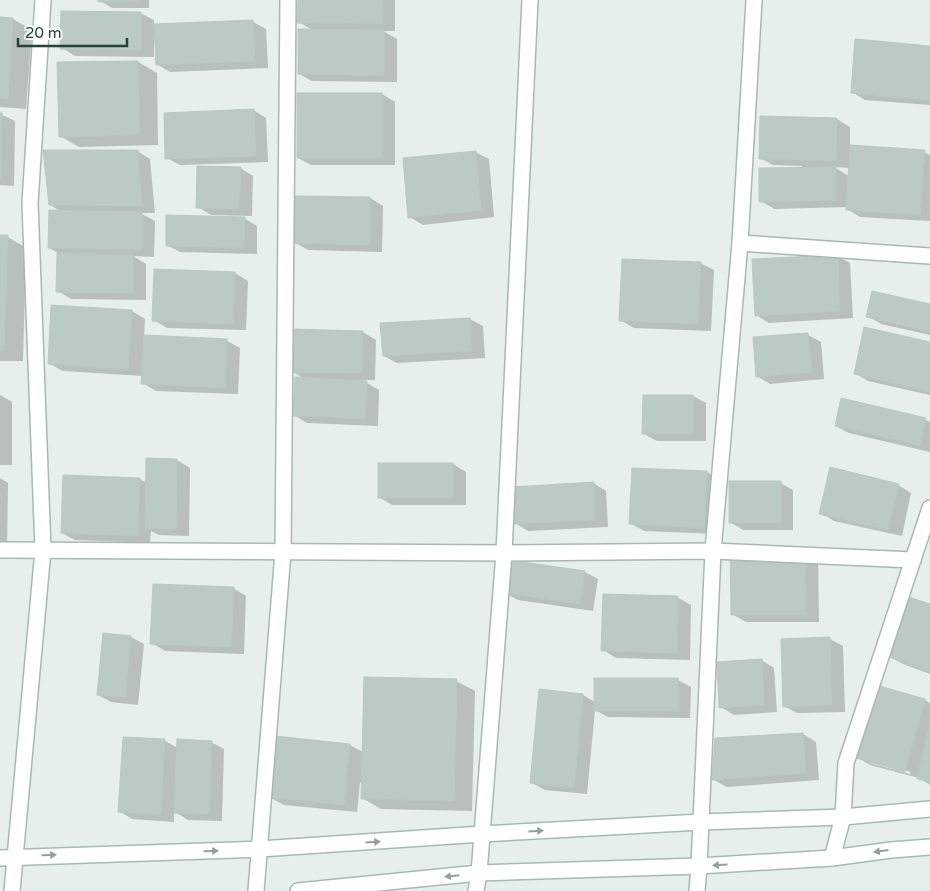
<svg xmlns="http://www.w3.org/2000/svg" width="930" height="891" font-family="'Varela Round',sans-serif">
<style>
.shadow{fill:#0003;fill-rule:evenodd}
.building{fill:#bbcac4;stroke:#b8c9c2}
.lines{fill:none;stroke-linecap:round;stroke-linejoin:round}
.minor-casing{stroke:#a8b8b2;stroke-width:18}
.secondary-casing{stroke:#a4bbb3;stroke-width:18}
.minor{stroke:#fff;stroke-width:15}
.secondary{stroke:#fff;stroke-width:15}
.oneway{fill:#92a09c}
</style>
<rect width="100%" height="100%" fill="#e6efeb"/>
<g class="shadow">
<path d="M69,0H149V8H112L99,0Z"/>
<path d="M299,0H395V31H383L397,39V82L312,81L299,74L312,30L299,22Z"/>
<path d="M140,13L154,20V26L253,22L266,29L268,68L170,72L157,64L156,36H154V57L75,56L62,48Z"/>
<path d="M0,18L13,19L32,30L26,109L0,107Z"/>
<path d="M930,47V105L865,100L852,92Z"/>
<path d="M138,62L157,73L158,145L79,147L60,136L58,63Z"/>
<path d="M382,94L395,102V165H311L298,158Z"/>
<path d="M253,110L266,118L268,162L180,165L167,158Z"/>
<path d="M0,114L15,121L14,186L0,185Z"/>
<path d="M761,117L837,119L850,127V147L924,152L930,155V221L860,217L847,209V207L774,209L761,201L802,168V166L773,165L760,158ZM834,167L850,168L849,176L847,175Z"/>
<path d="M137,151L150,159L155,213H140L155,221L154,257L133,256L146,264V300L71,299L58,291V253L49,248L62,212L50,205Z"/>
<path d="M475,152L489,159L494,217L423,225L410,217Z"/>
<path d="M240,168L253,176L252,216L211,215L198,207Z"/>
<path d="M295,197L370,198L383,206L382,252L308,250L294,242Z"/>
<path d="M244,218L257,226V254L180,252L167,245Z"/>
<path d="M0,236L8,237L26,248L23,361H0Z"/>
<path d="M837,256L850,263L853,318L769,323L756,315Z"/>
<path d="M700,263L714,270L711,331L634,328L620,320Z"/>
<path d="M235,273L248,281L246,330L167,328L154,320Z"/>
<path d="M930,305V335L881,324L868,316Z"/>
<path d="M132,311L145,319L144,337L227,341L240,348L238,394L156,391L143,383V376L63,371L50,364Z"/>
<path d="M470,319L483,326L485,358L397,363L384,356Z"/>
<path d="M292,331L363,332L376,340L375,380H362L379,390L378,426L307,423L294,415L305,379L291,371Z"/>
<path d="M808,335L821,342L824,379L770,384L757,376Z"/>
<path d="M930,344V395L868,381L855,373Z"/>
<path d="M0,395L12,402V465H0Z"/>
<path d="M693,396L706,403V441H657L644,434Z"/>
<path d="M925,420L930,422V452L849,433L836,426Z"/>
<path d="M147,460H177L190,468L189,536L159,535L151,531L150,543L75,540L62,533L139,479L147,483Z"/>
<path d="M453,464L466,472V505H392L379,497Z"/>
<path d="M707,472L720,480L717,534L644,531L630,523Z"/>
<path d="M0,478L8,483L7,549H0Z"/>
<path d="M593,483L606,491L608,527L528,531L515,523Z"/>
<path d="M780,483L793,490V530H743L730,522Z"/>
<path d="M898,485L911,493L902,536L834,521L821,513Z"/>
<path d="M732,549L818,555L819,622H746L732,614Z"/>
<path d="M510,561L585,572L598,579L593,611L518,600L505,593Z"/>
<path d="M233,588L246,596L244,654L165,651L152,643Z"/>
<path d="M678,598L691,605L690,660L616,658L603,650Z"/>
<path d="M930,605V674L903,664L890,657Z"/>
<path d="M131,637L144,644L138,705L111,702L98,695Z"/>
<path d="M830,639L843,646L845,712L797,713L784,706Z"/>
<path d="M761,660L774,668L777,712L734,715L721,707Z"/>
<path d="M678,680L691,687L690,718L608,717L595,710L587,794L545,790L532,783L583,695L595,702Z"/>
<path d="M456,681L475,691L472,811L381,809L362,798V782H360L357,812L284,805L271,798L350,745L363,752Z"/>
<path d="M925,700L930,703V785L919,778L870,765L857,757ZM870,760L911,772L910,774L870,763Z"/>
<path d="M803,734L816,742L819,780L727,787L714,780L716,740Z"/>
<path d="M124,738L165,741L178,748L211,742L224,749L222,821L188,820L174,811V822L132,819L119,811Z"/>
</g>
<g class="building">
<path d="M98,0H137V1L98,2Z"/>
<path d="M298,0H382V24L297,23Z"/>
<path d="M61,11L141,12V50L60,49Z"/>
<path d="M0,17L13,18L8,99L0,98Z"/>
<path d="M253,20L255,61L156,65L154,24Z"/>
<path d="M298,29L384,30V76L298,74Z"/>
<path d="M855,39L930,46V100L851,93Z"/>
<path d="M138,61L140,135L59,137L57,62Z"/>
<rect x="297" y="93" width="85" height="65"/>
<path d="M254,109L256,156L165,159L164,113Z"/>
<path d="M0,113H2L1,179H0Z"/>
<path d="M760,116L837,118L836,161L759,159Z"/>
<path d="M850,145L925,150L920,215L846,210Z"/>
<path d="M43,150H138L142,206L49,205Z"/>
<path d="M476,151L481,210L408,218L403,158Z"/>
<path d="M197,166L241,167L239,209L196,208Z"/>
<path d="M836,167V200L759,202V168Z"/>
<path d="M294,196L370,197V245L293,243Z"/>
<path d="M49,210L142,212V250L48,248Z"/>
<path d="M166,215L245,217L244,248L166,246Z"/>
<path d="M0,235H8L4,351H0Z"/>
<path d="M57,253L133,255V293L56,292Z"/>
<path d="M838,255L840,311L755,316L752,259Z"/>
<path d="M622,259L701,262L698,324L619,321Z"/>
<path d="M154,269L235,272L233,324L152,321Z"/>
<path d="M872,291L930,304V332L866,317Z"/>
<path d="M51,305L132,310L128,370L48,364Z"/>
<path d="M470,318L472,351L383,356L380,323Z"/>
<path d="M864,327L930,342V392L854,374Z"/>
<path d="M291,329L363,331L362,373L290,372Z"/>
<path d="M808,333L812,372L756,377L753,337Z"/>
<path d="M144,335L227,339L225,388L141,384Z"/>
<path d="M295,377L367,381L365,419L293,416Z"/>
<path d="M643,395H693V434H642Z"/>
<path d="M841,398L926,418L920,446L835,426Z"/>
<path d="M146,458L177,459L176,529H145Z"/>
<rect x="378" y="463" width="75" height="35"/>
<path d="M830,467L899,484L888,530L819,514Z"/>
<path d="M632,468L707,471L704,528L629,524Z"/>
<path d="M63,475L140,478L138,536L61,533Z"/>
<rect x="729" y="481" width="52" height="42"/>
<path d="M594,482L595,520L514,524L512,487Z"/>
<path d="M730,547H805L806,615H731Z"/>
<path d="M509,560L585,571L580,604L504,593Z"/>
<path d="M153,584L234,587L231,647L150,644Z"/>
<path d="M603,594L678,596L677,653L601,651Z"/>
<path d="M909,597L930,604V672L889,657Z"/>
<path d="M103,633L131,636L125,698L97,695Z"/>
<path d="M830,637L832,705L783,707L781,639Z"/>
<path d="M762,659L764,705L719,708L717,662Z"/>
<path d="M364,677L457,679L454,801L361,799Z"/>
<rect x="594" y="678" width="84" height="33"/>
<path d="M876,685L925,699L905,772L856,758Z"/>
<path d="M539,689L583,694L574,788L530,783Z"/>
<path d="M930,722V782L917,779Z"/>
<path d="M803,733L806,773L712,780L715,738Z"/>
<path d="M275,736L350,744L344,805L270,798Z"/>
<path d="M123,737L165,739L161,815L118,812Z"/>
<path d="M177,739L212,741L209,814L174,813Z"/>
</g>
<g class="lines">
<defs>
<g id="minor">
<path d="M740,243L930,256"/>
<path d="M0,550L504,553L713,551L913,560"/>
<path d="M832,858L843,817L846,763L930,508"/>
<path d="M12,891L43,550L30,203L43,0"/>
<path d="M256,891L283,552L288,0"/>
<path d="M476,891L479,873L504,553L530,0"/>
<path d="M697,891L699,866L713,551L740,243L754,0"/>
</g>
<g id="secondary">
<path d="M0,858L260,849L482,834L701,822L843,817L930,809"/>
<path d="M298,891L479,873L699,866L832,858L891,850L930,847"/>
</g>
</defs>
<use href="#minor" class="minor-casing"/>
<use href="#secondary" class="secondary-casing"/>
<use href="#minor" class="minor"/>
<use href="#secondary" class="secondary"/>
</g>
<defs><path id="oneway-solid" d="M-6-.8H1V-3.2L6.5 0L1 3.2V.8H-6Z" transform="scale(1.25)"/></defs>
<g class="oneway">
<use href="#oneway-solid" transform="translate(536 831) rotate(-3)"/>
<use href="#oneway-solid" transform="translate(373 842) rotate(-4)"/>
<use href="#oneway-solid" transform="translate(211 851) rotate(-2)"/>
<use href="#oneway-solid" transform="translate(881 851) rotate(172)"/>
<use href="#oneway-solid" transform="translate(49 855) rotate(-2)"/>
<use href="#oneway-solid" transform="translate(720 865) rotate(176)"/>
<use href="#oneway-solid" transform="translate(452 876) rotate(174)"/>
</g>
<path d="M18 38v8h109v-8" fill="none" stroke="#24423a" stroke-width="2.5"/>
<text x="25" y="38" font-size="15" fill="#24423a" stroke="#f7fbf9" stroke-width="4" paint-order="stroke">20 m</text>
</svg>
